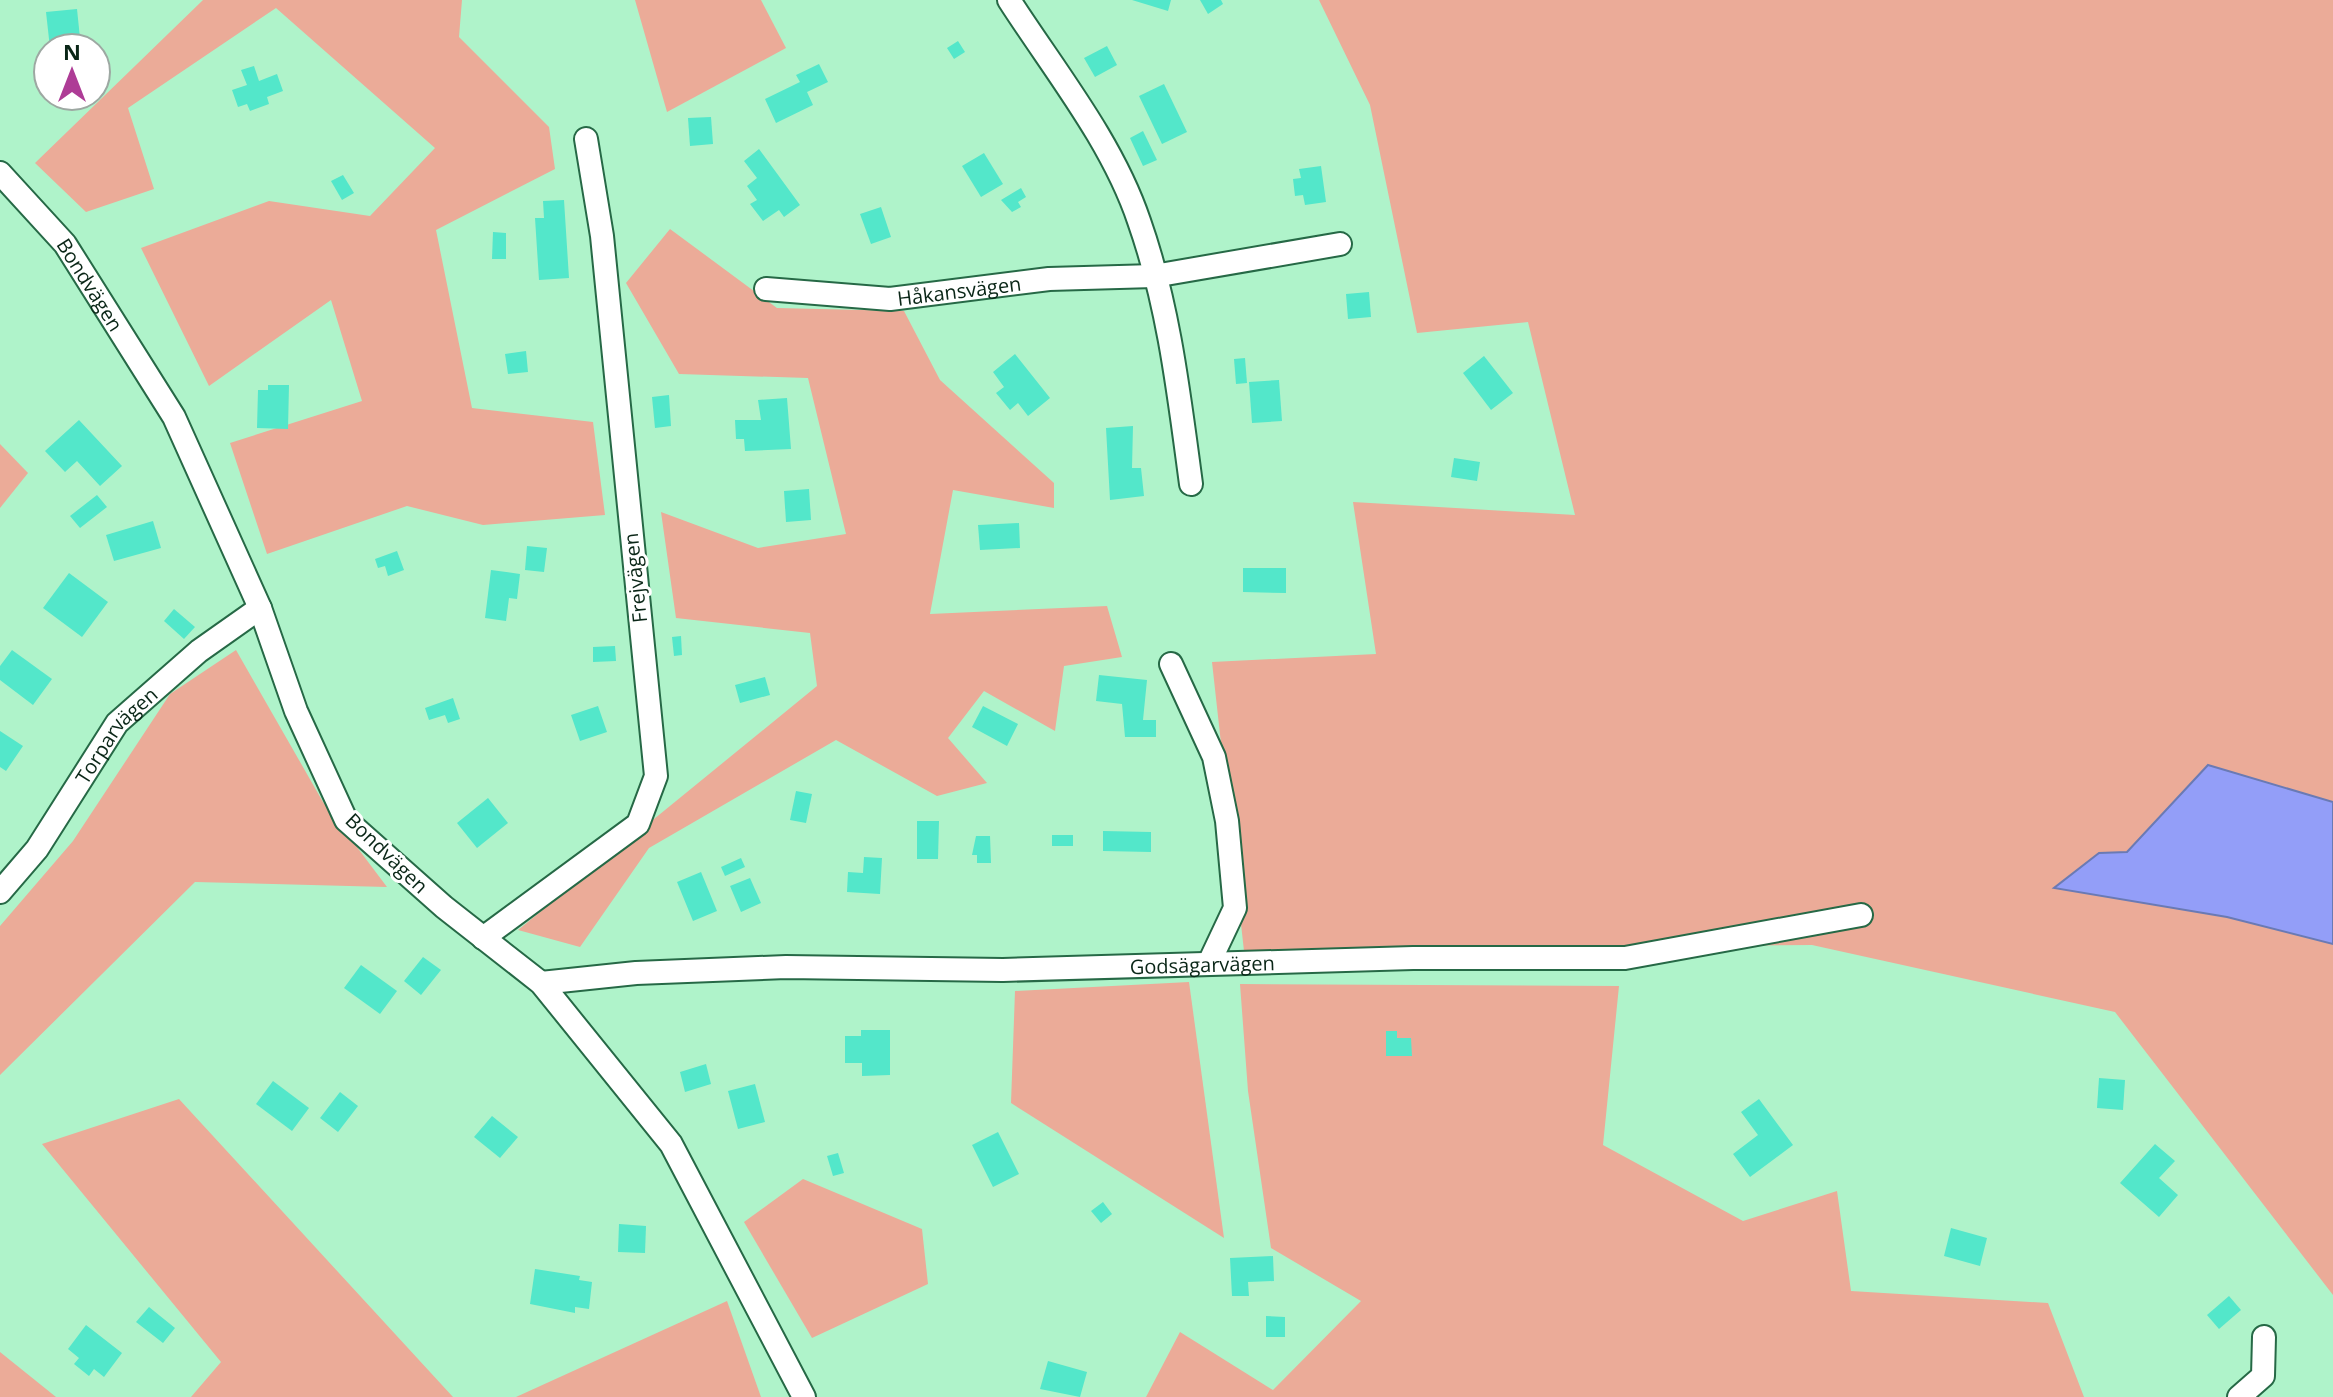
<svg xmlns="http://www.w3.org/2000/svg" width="2333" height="1397" font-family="'Open Sans',sans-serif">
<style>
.green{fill:#ebab98}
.water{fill:#939ef8;stroke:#6a7ab4;stroke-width:2}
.building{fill:#53e7ca}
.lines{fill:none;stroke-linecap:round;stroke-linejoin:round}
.minor-casing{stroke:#266946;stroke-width:26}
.minor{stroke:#fff;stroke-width:22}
.labels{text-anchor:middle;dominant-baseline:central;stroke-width:6;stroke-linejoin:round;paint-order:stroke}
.street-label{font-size:20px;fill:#0a2617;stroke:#fff}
</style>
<rect width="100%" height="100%" fill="#aff3ca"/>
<g class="green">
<path d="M203,0H462L459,37L549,127L555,169L436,230L472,408L593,422L605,515L483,525L407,506L267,554L230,443L362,401L331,300L209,386L141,248L269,201L370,216L435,148L276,8L128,108L154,189L86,212L35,163Z"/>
<path d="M635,0H761L786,48L667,112Z"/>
<path d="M1319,0H2333V802L2208,765L2127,852L2099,853L2055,887L2227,917L2333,944V1295L2115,1012L1812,945L1244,951L1212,662L1376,654L1353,502L1575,515L1528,322L1417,333L1370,105Z"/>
<path d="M670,229L777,308L904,311L940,380L1054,483V508L953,490L930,614L1107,606L1122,657L1064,666L1055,731L984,691L948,738L987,783L937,796L836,740L649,848L580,947L518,930L817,686L810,633L676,618L661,512L758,548L846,534L808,378L679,374L626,283Z"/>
<path d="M0,444L28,473L0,508Z"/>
<path d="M236,650L323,802L387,887L195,882L0,1075V926L73,841L170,694Z"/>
<path d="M1189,982L1224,1238L1011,1103L1015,991Z"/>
<path d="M1240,984L1619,986L1603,1145L1743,1221L1837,1191L1851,1291L2048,1303L2084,1397H1146L1180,1332L1273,1390L1361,1301L1271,1248L1248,1091Z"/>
<path d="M179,1099L453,1397H191L221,1362L42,1144Z"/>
<path d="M803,1179L922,1229L928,1284L812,1338L744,1222Z"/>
<path d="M727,1301L761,1397H516Z"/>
<path d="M0,1352L56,1397H0Z"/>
</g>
<path class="water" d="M2208,765L2333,802V944L2227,917L2054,888L2099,853L2127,852Z"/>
<g class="building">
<path d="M1132,0H1171L1168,11Z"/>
<path d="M1200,0H1221L1223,4L1208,14Z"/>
<path d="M77,9L81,48H50L46,12Z"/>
<path d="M958,41L965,52L954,59L947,48Z"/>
<path d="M1107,46L1117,65L1095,77L1084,58Z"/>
<path d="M819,64L828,82L807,92L813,105L776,123L765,99L800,82L796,75Z"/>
<path d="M254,66L259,81L277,74L283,91L267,97L269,104L250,111L247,104L238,107L232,90L247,85L241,70Z"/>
<path d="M1164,84L1187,132L1162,144L1139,96Z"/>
<path d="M711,117L713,144L690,146L688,118Z"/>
<path d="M1143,131L1157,160L1143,166L1130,138Z"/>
<path d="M759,149L800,205L784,217L779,210L763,221L750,204L757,200L747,186L757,178L744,161Z"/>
<path d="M984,153L1003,184L981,197L962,166Z"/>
<path d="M1321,166L1326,202L1305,205L1303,195L1295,196L1293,179L1301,178L1299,169Z"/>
<path d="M343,175L354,193L342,200L331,181Z"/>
<path d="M1021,188L1026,197L1018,202L1021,207L1012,212L1001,200Z"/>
<path d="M564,200L569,278L539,280L535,218H544L543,201Z"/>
<path d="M881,207L891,237L871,244L860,214Z"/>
<path d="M493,232L506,233V259H492Z"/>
<path d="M1369,292L1371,317L1348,319L1346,294Z"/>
<path d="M526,351L528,372L508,374L505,354Z"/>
<path d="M1015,354L1050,398L1028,416L1018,403L1010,410L996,393L1004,387L993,372Z"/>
<path d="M1484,356L1513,393L1491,410L1463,373Z"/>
<path d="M1245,358L1247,383L1236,384L1234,359Z"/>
<path d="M1279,380L1282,421L1252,423L1249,382Z"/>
<path d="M268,385H289L288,429L257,428L258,390H268Z"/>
<path d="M669,395L671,426L655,428L652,397Z"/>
<path d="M787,398L791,449L745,451L744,439H736L735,420H761L758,400Z"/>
<path d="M79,420L122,466L100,486L77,461L65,472L45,451Z"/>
<path d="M1133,426L1132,468H1141L1144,496L1110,500L1106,428Z"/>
<path d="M1454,458L1480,462L1477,481L1451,477Z"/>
<path d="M809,489L811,520L786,522L784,491Z"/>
<path d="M97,495L107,507L80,528L70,516Z"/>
<path d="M153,521L161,548L114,561L106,535Z"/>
<path d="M1019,523L1020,548L980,550L978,525Z"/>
<path d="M527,546L547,548L544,572L525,570Z"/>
<path d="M397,551L404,570L388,576L385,566L378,568L375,559Z"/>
<path d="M1243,568H1286V593L1243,592Z"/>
<path d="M491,570L520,574L517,599L509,598L506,621L485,618Z"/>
<path d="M69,573L108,602L82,637L43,608Z"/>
<path d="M174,609L195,627L184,639L164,621Z"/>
<path d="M681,636L682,655L674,656L672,637Z"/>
<path d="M615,646L616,661L593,662V647Z"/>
<path d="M12,650L52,679L33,705L0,680V666Z"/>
<path d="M1099,675L1147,680L1143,720H1156V737H1125L1122,704L1096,701Z"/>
<path d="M765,677L770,695L740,703L735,685Z"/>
<path d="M453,698L460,719L448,723L445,715L429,720L425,708Z"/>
<path d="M598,706L607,732L580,741L571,715Z"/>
<path d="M983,706L1018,724L1007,746L972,727Z"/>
<path d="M0,731L23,746L6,771L0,767Z"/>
<path d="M796,791L812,794L806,823L790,820Z"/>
<path d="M488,798L508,823L477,848L457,823Z"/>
<path d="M917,821H939L938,859H917Z"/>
<path d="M1103,831L1151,832V852L1103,851Z"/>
<rect x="1052" y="835" width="21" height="11"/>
<path d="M976,836H990L991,863H977V855H972Z"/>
<path d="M864,857L882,858L880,894L847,892L848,872L863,873Z"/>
<path d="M741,858L745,867L725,876L721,867Z"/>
<path d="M701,872L717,911L693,921L677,882Z"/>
<path d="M750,878L761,903L741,912L730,886Z"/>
<path d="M423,957L441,970L421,995L404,981Z"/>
<path d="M361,965L397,991L380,1014L344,988Z"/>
<path d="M861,1030H890V1075L862,1076V1063H845V1036H861Z"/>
<path d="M1386,1031H1397V1038H1411L1412,1056H1386Z"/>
<path d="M706,1064L711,1084L685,1092L680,1072Z"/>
<path d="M2099,1078L2125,1080L2123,1110L2097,1108Z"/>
<path d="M273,1081L309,1108L292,1131L256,1104Z"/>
<path d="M755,1084L765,1122L738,1129L728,1091Z"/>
<path d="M340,1092L358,1106L338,1132L320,1118Z"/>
<path d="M1759,1099L1793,1145L1750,1177L1733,1154L1758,1135L1741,1112Z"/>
<path d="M492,1116L518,1137L500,1158L474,1137Z"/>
<path d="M998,1132L1019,1174L993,1187L972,1145Z"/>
<path d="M2155,1144L2175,1161L2159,1178L2178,1195L2159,1217L2120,1183Z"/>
<path d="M838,1153L844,1173L833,1176L827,1156Z"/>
<path d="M1103,1202L1112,1214L1101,1223L1091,1211Z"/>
<path d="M619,1224L646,1226L645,1253L618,1252Z"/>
<path d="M1951,1228L1987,1238L1980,1266L1944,1256Z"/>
<path d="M1273,1256L1274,1281L1248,1282L1249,1296H1232L1230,1258Z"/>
<path d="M535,1269L580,1276L579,1280L592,1282L589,1309L575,1307V1313L530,1304Z"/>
<path d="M2229,1296L2241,1310L2219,1329L2207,1315Z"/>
<path d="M149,1307L175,1328L163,1343L136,1322Z"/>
<path d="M1266,1316L1285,1317V1337H1266Z"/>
<path d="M86,1325L122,1353L104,1377L94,1369L89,1376L74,1364L79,1358L68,1349Z"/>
<path d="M1048,1361L1087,1372L1080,1397L1040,1389Z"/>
</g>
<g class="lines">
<defs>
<g id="minor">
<path d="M1009,0C1054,70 1112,141 1139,221C1169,306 1179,395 1191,484"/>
<path id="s1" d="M0,173L65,244L174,417L260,608L296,711L346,820L444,907L541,983L671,1144L804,1397"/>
<path id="s2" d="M766,289L890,299L1049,279L1154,276L1340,244"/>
<path d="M1171,664L1214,757L1227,821L1235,908L1209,963"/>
<path id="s3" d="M0,892L37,849L117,723L199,651L260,608"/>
<path d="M483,938L638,824L656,776L602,236L586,139"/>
<path id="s4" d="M541,983L636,973L786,967L1003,970L1413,958H1625L1861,915"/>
<path d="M2239,1397L2263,1376L2264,1337"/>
</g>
</defs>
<use href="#minor" class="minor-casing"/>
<use href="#minor" class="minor"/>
</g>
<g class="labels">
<g class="street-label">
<text stroke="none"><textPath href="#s1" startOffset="144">Bondvägen</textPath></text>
<text stroke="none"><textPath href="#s2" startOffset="194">Håkansvägen</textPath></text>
<text transform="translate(635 578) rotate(-96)">Frejvägen</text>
<text stroke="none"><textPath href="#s3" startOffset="196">Torparvägen</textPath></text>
<text transform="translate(387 853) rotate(44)">Bondvägen</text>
<text stroke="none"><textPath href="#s4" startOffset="662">Godsägarvägen</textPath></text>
</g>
</g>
<g transform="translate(72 72)"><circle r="38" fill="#ffffff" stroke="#9da8a2" stroke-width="2"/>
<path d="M0-6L14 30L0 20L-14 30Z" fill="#ae3c96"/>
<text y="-12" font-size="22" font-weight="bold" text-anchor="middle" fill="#0a2617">N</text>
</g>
</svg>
